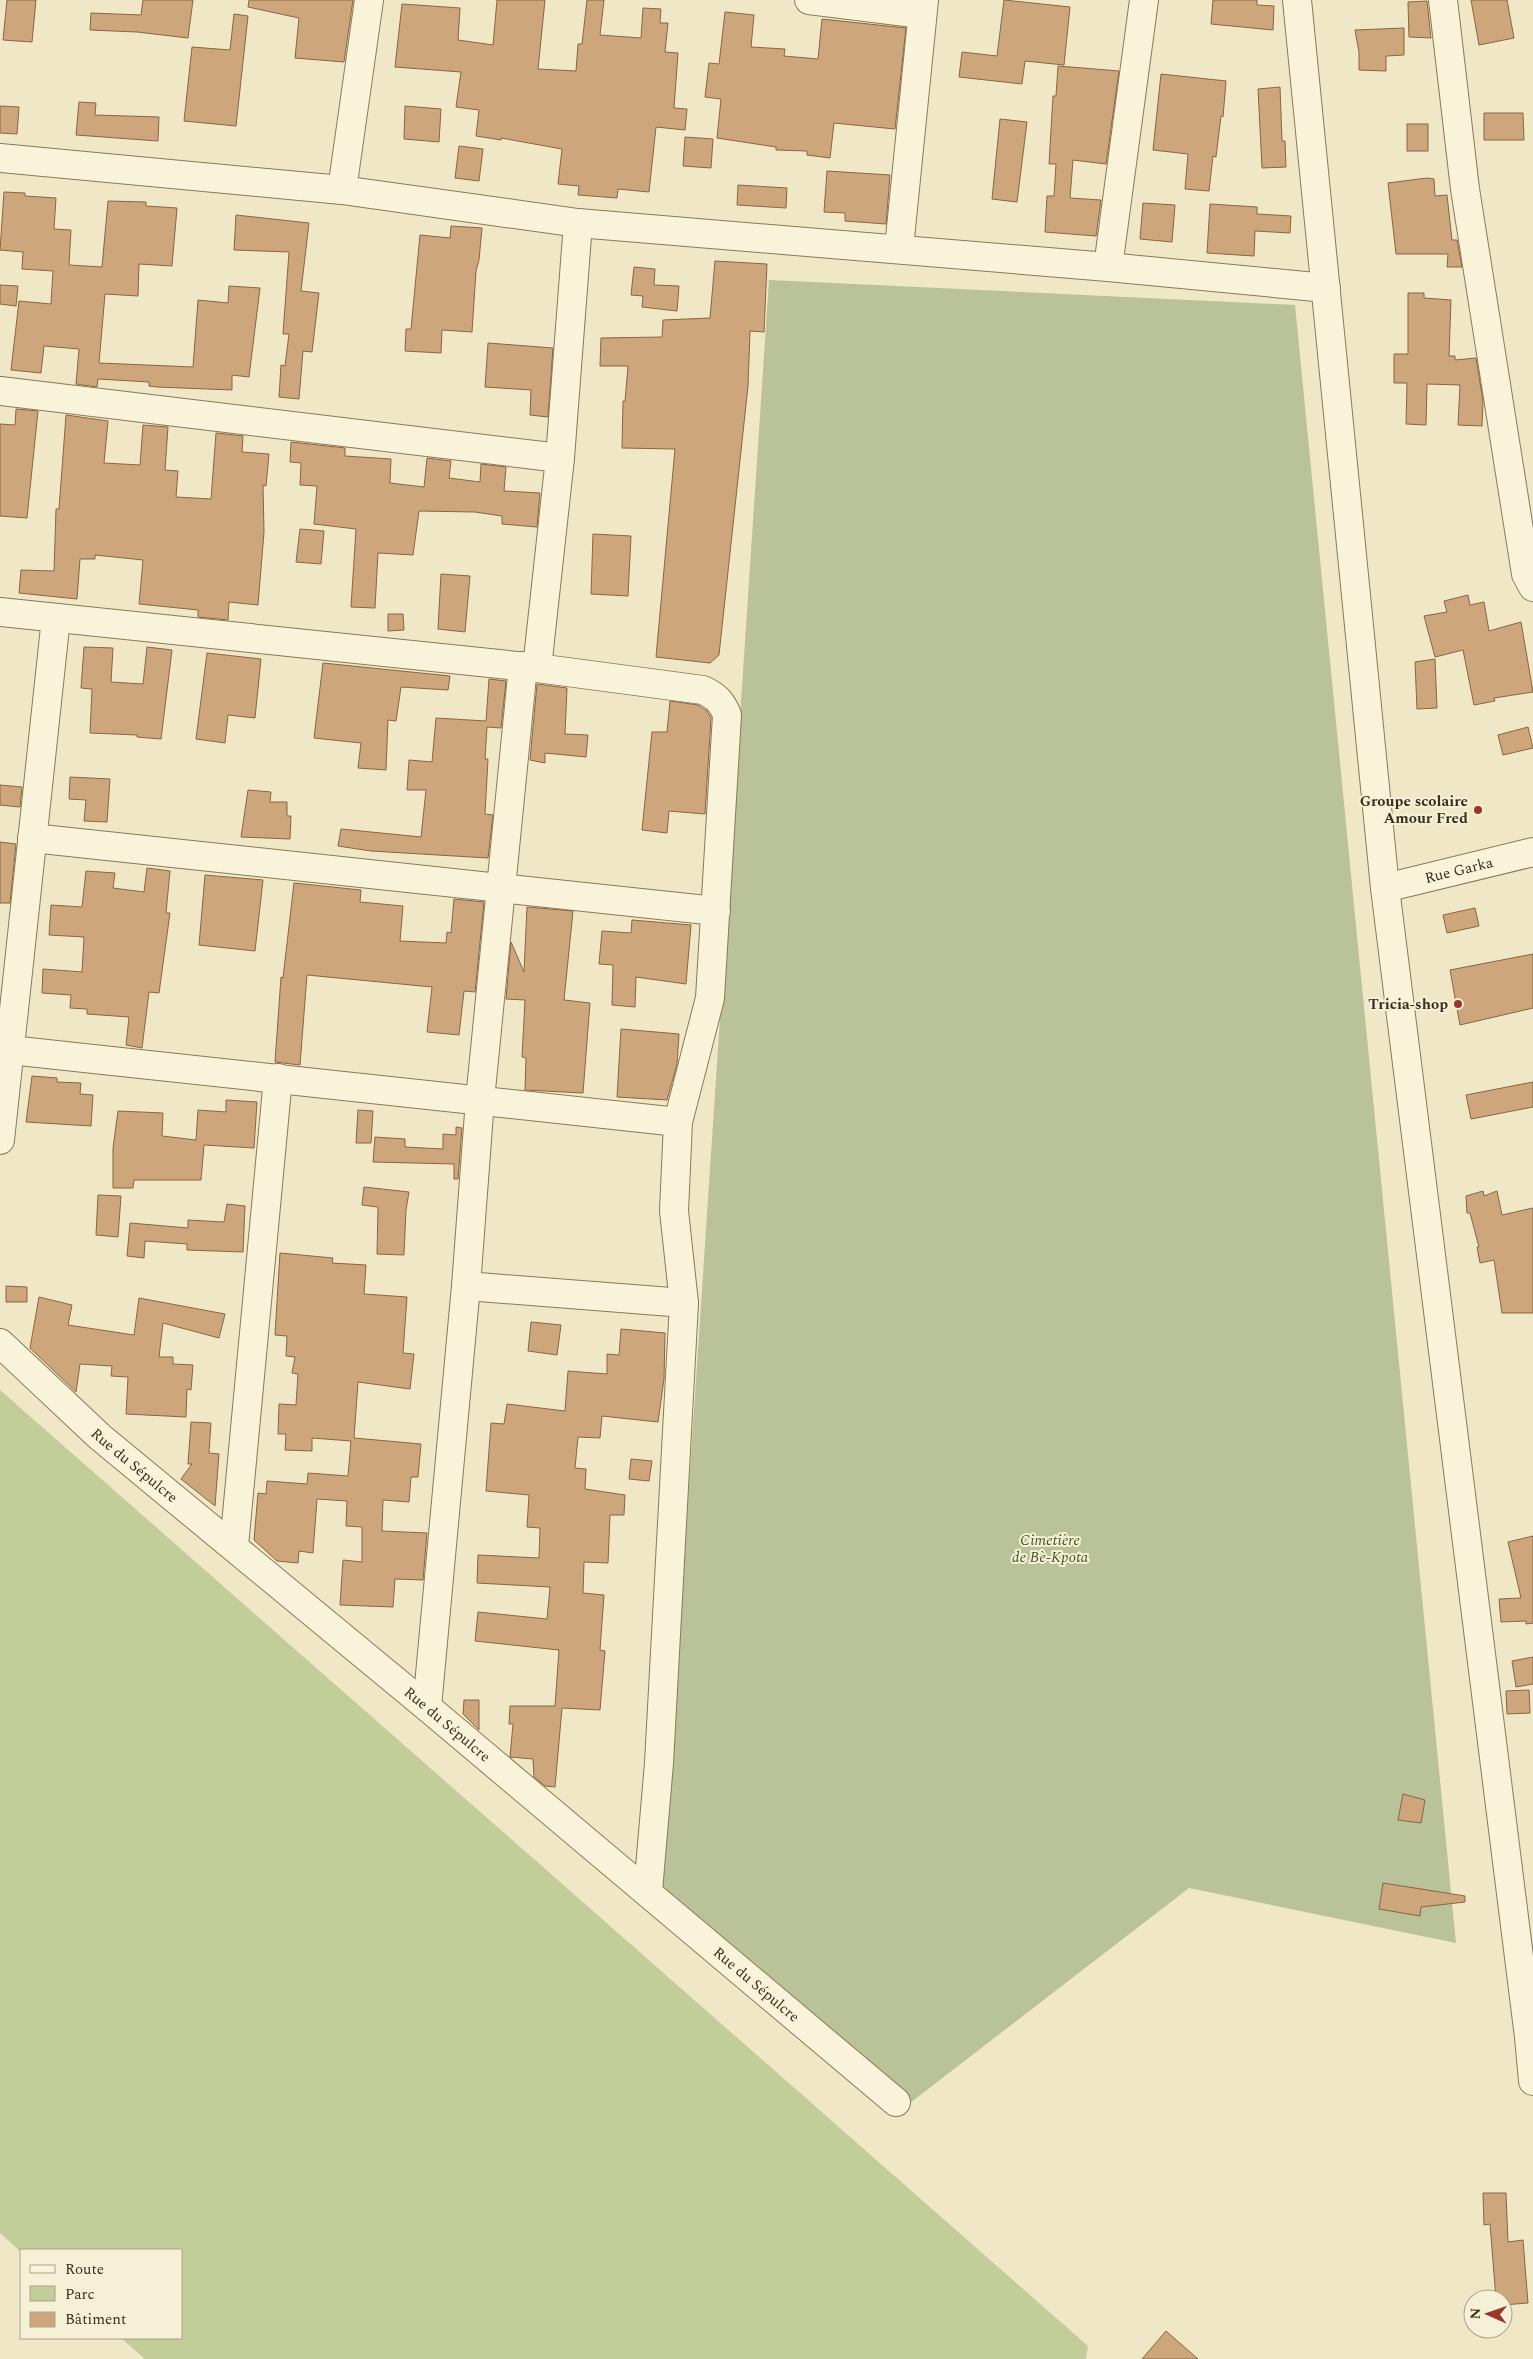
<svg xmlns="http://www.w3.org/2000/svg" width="1533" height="2359" font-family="Spectral,serif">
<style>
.green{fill:#c2cd99}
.cemetery{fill:#b9c298}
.building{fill:#cda67c;stroke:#8a6541}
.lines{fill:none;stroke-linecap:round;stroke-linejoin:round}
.minor-casing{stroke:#8a795b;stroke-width:30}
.minor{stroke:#f9f3d9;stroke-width:28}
.poi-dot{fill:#9a362b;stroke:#f6f0d6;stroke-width:2}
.labels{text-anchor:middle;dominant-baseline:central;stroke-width:4;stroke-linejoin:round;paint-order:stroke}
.poi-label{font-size:15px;font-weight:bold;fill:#3a2f1f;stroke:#f6f0d6;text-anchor:end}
.street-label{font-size:15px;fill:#3a2f1f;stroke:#f6f0d6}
.park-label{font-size:15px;font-style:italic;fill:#455726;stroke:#f6f0d6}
</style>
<rect width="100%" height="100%" fill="#efe7c6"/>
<path class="green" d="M0,1390L1088,2346L1086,2359H145L121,2338H181V2250L21,2252L0,2233Z"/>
<path class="cemetery" d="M769,280L1295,305L1456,1943L1189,1888L906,2106L662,1892Z"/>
<g class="building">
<path d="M7,0H36L32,42L3,40Z"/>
<path d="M143,0H193L188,38L137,32L90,30L91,13L141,15Z"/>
<path d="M249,0H353L344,62L295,58L299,18L248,7Z"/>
<path d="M497,0H545L538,69L576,71L578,44H582L587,0H604L600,35L641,38L643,8L661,9L660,23H668L665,52L678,53L674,108L687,109L685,130L656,127L649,192L618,189L617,198L578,195L579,186L558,184L562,149L501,138V140L476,136L479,110L456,107L461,72L395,67L402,4L460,8L458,40L493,45Z"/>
<path d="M1004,0L1070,7L1064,65L1025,61L1022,84L959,77L962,52L997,56Z"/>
<path d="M1213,0H1257V5L1274,6L1273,30L1211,24Z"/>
<path d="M1471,0H1507L1514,38L1479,45Z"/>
<path d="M1427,1L1431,38L1409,37L1408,2Z"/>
<path d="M725,12L754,15L751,47L785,49L784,56L818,59L822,19L906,28L895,129L834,123L830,158L807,155V151L776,150V147L717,138L721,99L705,97L709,63L719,64Z"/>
<path d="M234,14L248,16L236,126L184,121L192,47L230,50Z"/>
<path d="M1404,28V55L1386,56V71L1359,70V52L1355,30Z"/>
<path d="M1058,66L1119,71L1106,164L1073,160L1070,198L1101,200L1096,236L1045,232L1047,196H1054L1056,164H1049L1053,96H1056Z"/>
<path d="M1161,74L1226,81L1223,117L1221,116L1216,157L1213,156L1209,191L1185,189L1188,154L1153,150Z"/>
<path d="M1280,87L1282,141H1285L1286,167L1262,168L1258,89Z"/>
<path d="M79,102L96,103L95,115L159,117L158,141L76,135Z"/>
<path d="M0,106L19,107L17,134L0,133Z"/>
<path d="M405,106L441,109L439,142L404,139Z"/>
<path d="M1484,113H1523L1524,140H1484Z"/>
<path d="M1000,119L1027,122L1017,202L992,199Z"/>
<rect x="1407" y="124" width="21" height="27"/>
<path d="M685,137L713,139L711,168L683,166Z"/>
<path d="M459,146L483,149L479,181L455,178Z"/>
<path d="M827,171L890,175L886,224L845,221V213L824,212Z"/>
<path d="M1427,178L1434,179L1435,196L1447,195L1452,240H1457L1462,267H1447L1448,254H1396L1388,183Z"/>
<path d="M738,185L787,188L786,208L737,205Z"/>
<path d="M4,192L25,193V196L56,198L54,229L71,230L69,265L102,267L108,201L146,202V206L177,208L172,266L139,264L138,296L105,294L99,363L193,367L198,300L228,303L229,286L260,288L249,377L232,375V390L157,387L149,386V382L98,379L97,387L76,384L79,349L44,346L41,373L11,370L19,301L51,304L53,271L22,269L23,252L0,250Z"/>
<path d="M1143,203L1175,205L1172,242L1140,239Z"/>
<path d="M1210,204L1257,207V214L1291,216L1290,233L1255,231L1254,256L1207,253Z"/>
<path d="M236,215L309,223L301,291L319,293L312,352L303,351L299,399L279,397L281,365L285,366L289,334H283L289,252L234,250Z"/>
<path d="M451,226L482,228L479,260L476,271L472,332L442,330L441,353L405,351L406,329H411L420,235L450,238Z"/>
<path d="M715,261L767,264L764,332L750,331L748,386L719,655L710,663L656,657L675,449L622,448L623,401H625L628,366H600L601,338L662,337L663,320L710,318Z"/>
<path d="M634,267L655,269L654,285L679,286L677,311L642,307L643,296L631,295Z"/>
<path d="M0,285L18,286L16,306L0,304Z"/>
<path d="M1408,293H1424V298L1451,300L1449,356H1455V360L1476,358L1483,401L1482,426L1458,425L1460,385L1427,384L1426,425L1406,424L1407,383H1394V354H1408Z"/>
<path d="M488,343L553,348L548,417L530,415L531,390L485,387Z"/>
<path d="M16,409L38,411L27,518L0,516V424L15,425Z"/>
<path d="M66,415L108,421L104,463L140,465L143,425L168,427L165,470L178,471L176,497L211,499L216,433L243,436L242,452L269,454L266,486L263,485L264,532L258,605L229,602L228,620L198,617V610L139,604L143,560L95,555V559H80L77,599L19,593L21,570L54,571L56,509H59Z"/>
<path d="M291,442L345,448V456L391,459L390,483L424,487L427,458L451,461L449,478L480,482L481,464L506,467L504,491L540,493L537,527L502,524V516L475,512L419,511L413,555L378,553L375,608L351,607L356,529L314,524L317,486L300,485L301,463L290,462Z"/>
<path d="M300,529L324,531L321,564L296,562Z"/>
<path d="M593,534L631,536L628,596L591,594Z"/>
<path d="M441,574L470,576L465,632L438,629Z"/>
<path d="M1468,595L1470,605L1484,602L1489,631L1521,622L1533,692L1494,698L1495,701L1474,705L1463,650L1435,657L1424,616L1447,612L1444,601Z"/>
<path d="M388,614H403L404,630L388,631Z"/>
<path d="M84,647L113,648L111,682L143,684L147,647L172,650L161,739L137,737V735L90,733L92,689L81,688Z"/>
<path d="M207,653L261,659L255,718L228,715L225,743L196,739Z"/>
<path d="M1435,659L1437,708L1417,709L1415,662Z"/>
<path d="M323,663L450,676L448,690L401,687L396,721L388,720L386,770L358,768L361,743L314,738Z"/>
<path d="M489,679L506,681L501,728L487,727L485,759H488L485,814L493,815L488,858L371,851L338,846L341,829L421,837L426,790H407L409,760L432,762L436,718L486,721Z"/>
<path d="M537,684L567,688L565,734L588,735L586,757L545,753V763L530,760Z"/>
<path d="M670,701L698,705L707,711L711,718L705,814L669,811L667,833L642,830L652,732H667Z"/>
<path d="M1528,727L1533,748L1503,755L1498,735Z"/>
<path d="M70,777L110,779L107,822L84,821L86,800L69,799Z"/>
<path d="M0,785L22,787L20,807L0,805Z"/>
<path d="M248,790L271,792L270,802H287V816H291L290,839L241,837Z"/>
<path d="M0,842L16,844L10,903H0Z"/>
<path d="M147,868L170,871L166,913H170L159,993L149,992L142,1048L126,1045L129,1017L87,1014V1009L70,1008L71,995L42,993L43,969L82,972L84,937L49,935L51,905L82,907L86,871L115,873L113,888L144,892Z"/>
<path d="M205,875L263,880L255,951L199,945Z"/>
<path d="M294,883L361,890L360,902L403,906L400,941L446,943L447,932L451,933L454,899L484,902L475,992L464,991L459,1035L427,1032L432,987L307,975L300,1065L275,1062L281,977L283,978Z"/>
<path d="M527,907L573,911L564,1000L590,1003L583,1093L525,1090L526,1058L522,1057L525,1000L506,999L511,942L524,972Z"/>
<path d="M1475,908L1479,926L1447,933L1443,915Z"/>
<path d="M632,920L691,925L686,984L636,977L635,1007L612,1005L613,965L599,964L602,931L631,933Z"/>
<path d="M1533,954V1008L1460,1025L1450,970Z"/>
<path d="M621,1029L679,1034L677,1064L667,1100L617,1097Z"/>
<path d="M32,1076L57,1078V1082L81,1083L80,1094L93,1095L91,1126L26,1122Z"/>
<path d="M1533,1082V1107L1471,1119L1466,1095Z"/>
<path d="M226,1100L257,1102L254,1148L204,1145L201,1180H134L133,1188H113V1148L118,1111L163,1113L162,1136L196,1140L198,1110L226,1112Z"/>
<path d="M358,1110L373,1111L371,1143H356Z"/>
<path d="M456,1127L462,1128L458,1179H454V1164L373,1162L375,1137L405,1139V1147L443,1149V1134L456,1135Z"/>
<path d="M364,1187L409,1192L406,1210L404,1255L377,1254L378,1207L362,1205Z"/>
<path d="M1483,1191L1484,1196L1497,1191L1502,1215L1533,1208V1313H1502L1494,1260L1480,1263L1477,1247H1479L1470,1213H1467L1466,1196Z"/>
<path d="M98,1195L121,1196L118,1237L96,1235Z"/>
<path d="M227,1204L245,1206L243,1252L187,1250V1244L145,1241L144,1258L127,1256L130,1223L188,1228V1220L224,1222Z"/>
<path d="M280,1253L333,1258L332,1263L366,1265L364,1294L407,1297L403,1353L414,1354L410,1389L358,1382L354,1438L421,1444L418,1477H411L409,1502L383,1500L382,1531L427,1533L423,1580L395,1579L393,1607L340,1605L343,1560L362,1562V1527L346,1526L347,1501L317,1499L313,1553L299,1551L298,1563L277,1561L254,1540L258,1493L266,1494L267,1481L307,1484L308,1473L348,1476L351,1441L312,1438V1451L285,1450L286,1434H278L279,1404L296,1405L298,1374L292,1373L295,1357L286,1356L287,1336L275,1335Z"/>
<path d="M6,1286L27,1287V1302H6Z"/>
<path d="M39,1297L72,1305L68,1325L134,1335L139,1298L225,1314L219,1338L163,1323L159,1357H173V1364L193,1365L191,1390L187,1389L186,1417L126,1414L128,1377L111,1376L112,1366L80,1364L76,1392L30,1348Z"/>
<path d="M531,1322L561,1325L557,1355L528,1351Z"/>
<path d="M621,1329L665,1333L664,1379L658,1422L602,1416L600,1438L578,1437L575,1468L586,1469L585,1489L625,1495L624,1515H610L608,1563L584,1562L583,1593L604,1595L600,1650L605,1651L600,1710L562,1708L555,1787L545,1786L534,1777L533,1759L510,1757L513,1724H509L510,1706H555L559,1650L475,1641L478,1612L547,1619L550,1587L477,1583L478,1555L539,1558L540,1528L527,1527L529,1495L486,1491L491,1423L504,1424L507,1404L565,1411L568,1371L607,1374V1354L619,1355Z"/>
<path d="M191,1422L211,1423L209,1453L219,1454L215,1506L181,1479L192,1464H188Z"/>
<path d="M631,1459L652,1461L649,1481L629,1479Z"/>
<path d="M1533,1536V1623L1526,1624V1621L1501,1622L1499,1599L1521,1598L1508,1542Z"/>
<path d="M1533,1657V1684L1516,1687L1512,1661Z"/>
<path d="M1529,1690L1530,1713L1507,1714L1506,1691Z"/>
<path d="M464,1700H479V1730L463,1714Z"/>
<path d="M1403,1794L1425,1800L1421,1823L1398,1820Z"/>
<path d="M1383,1883L1465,1896V1902L1421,1907L1420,1916L1379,1909Z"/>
<path d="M1483,2193H1506L1508,2242L1523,2240L1528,2303L1503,2305V2299H1496L1490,2224L1484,2225Z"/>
<path d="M1166,2331L1198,2359H1142Z"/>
</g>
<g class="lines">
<defs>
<g id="minor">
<path d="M809,0L922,14"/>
<path d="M1297,0L1385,888L1529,2037L1533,2081"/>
<path d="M1443,0L1465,189L1526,574L1533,587"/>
<path d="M0,158L342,190L578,223L1108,267L1326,288"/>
<path d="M342,190L369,0"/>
<path d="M899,248L924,0"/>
<path d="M1108,267L1144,0"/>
<path d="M0,391L560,458"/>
<path d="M0,612L537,668L703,690C716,696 722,702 727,715L710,998L678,1122L674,1211L684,1303L659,1763L648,1891"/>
<path d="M537,668L560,458L578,223"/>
<path d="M32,838L716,911"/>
<path id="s1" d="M1385,888L1533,852"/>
<path d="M10,1050L678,1122"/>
<path d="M0,1140L56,618"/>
<path d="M466,1286L684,1303"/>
<path id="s2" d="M0,1343L100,1437L427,1707L896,2102"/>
<path d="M234,1546L278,1078"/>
<path d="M427,1707L466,1286L480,1100L523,666"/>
</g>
</defs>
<use href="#minor" class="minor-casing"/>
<use href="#minor" class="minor"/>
</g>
<g class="poi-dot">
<circle cx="1478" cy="810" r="5"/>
<circle cx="1458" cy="1004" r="5"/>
</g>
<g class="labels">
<g class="poi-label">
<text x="1468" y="801">Groupe scolaire<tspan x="1468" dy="17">Amour Fred</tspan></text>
<text x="1448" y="1004">Tricia-shop</text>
</g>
<g class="street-label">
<text stroke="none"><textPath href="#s1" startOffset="76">Rue Garka</textPath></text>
<text stroke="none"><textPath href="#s2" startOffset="182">Rue du Sépulcre</textPath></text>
<text stroke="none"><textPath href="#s2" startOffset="588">Rue du Sépulcre</textPath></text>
<text stroke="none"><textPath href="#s2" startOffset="992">Rue du Sépulcre</textPath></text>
</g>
<g class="park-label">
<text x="1050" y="1540">Cimetière<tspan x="1050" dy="17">de Bè-Kpota</tspan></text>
</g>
</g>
<rect x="20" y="2249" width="162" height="90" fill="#f6f0d6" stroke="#aba38d"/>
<rect x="30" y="2265" width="25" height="8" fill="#f9f3d9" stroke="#aba38d"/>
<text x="65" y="2274" font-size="15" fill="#3a2f1f">Route</text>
<rect x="30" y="2286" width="25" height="15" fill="#c2cd99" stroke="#aba38d"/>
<text x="65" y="2299" font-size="15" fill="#3a2f1f">Parc</text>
<rect x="30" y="2312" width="25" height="15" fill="#cda67c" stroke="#aba38d"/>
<text x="65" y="2324" font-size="15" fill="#3a2f1f">Bâtiment</text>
<g transform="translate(1488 2314) rotate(272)"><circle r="24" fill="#f6f0d6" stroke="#aba38d"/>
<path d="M0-4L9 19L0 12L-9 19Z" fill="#9a362b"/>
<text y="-8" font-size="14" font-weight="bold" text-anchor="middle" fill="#3a2f1f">N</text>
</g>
</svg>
